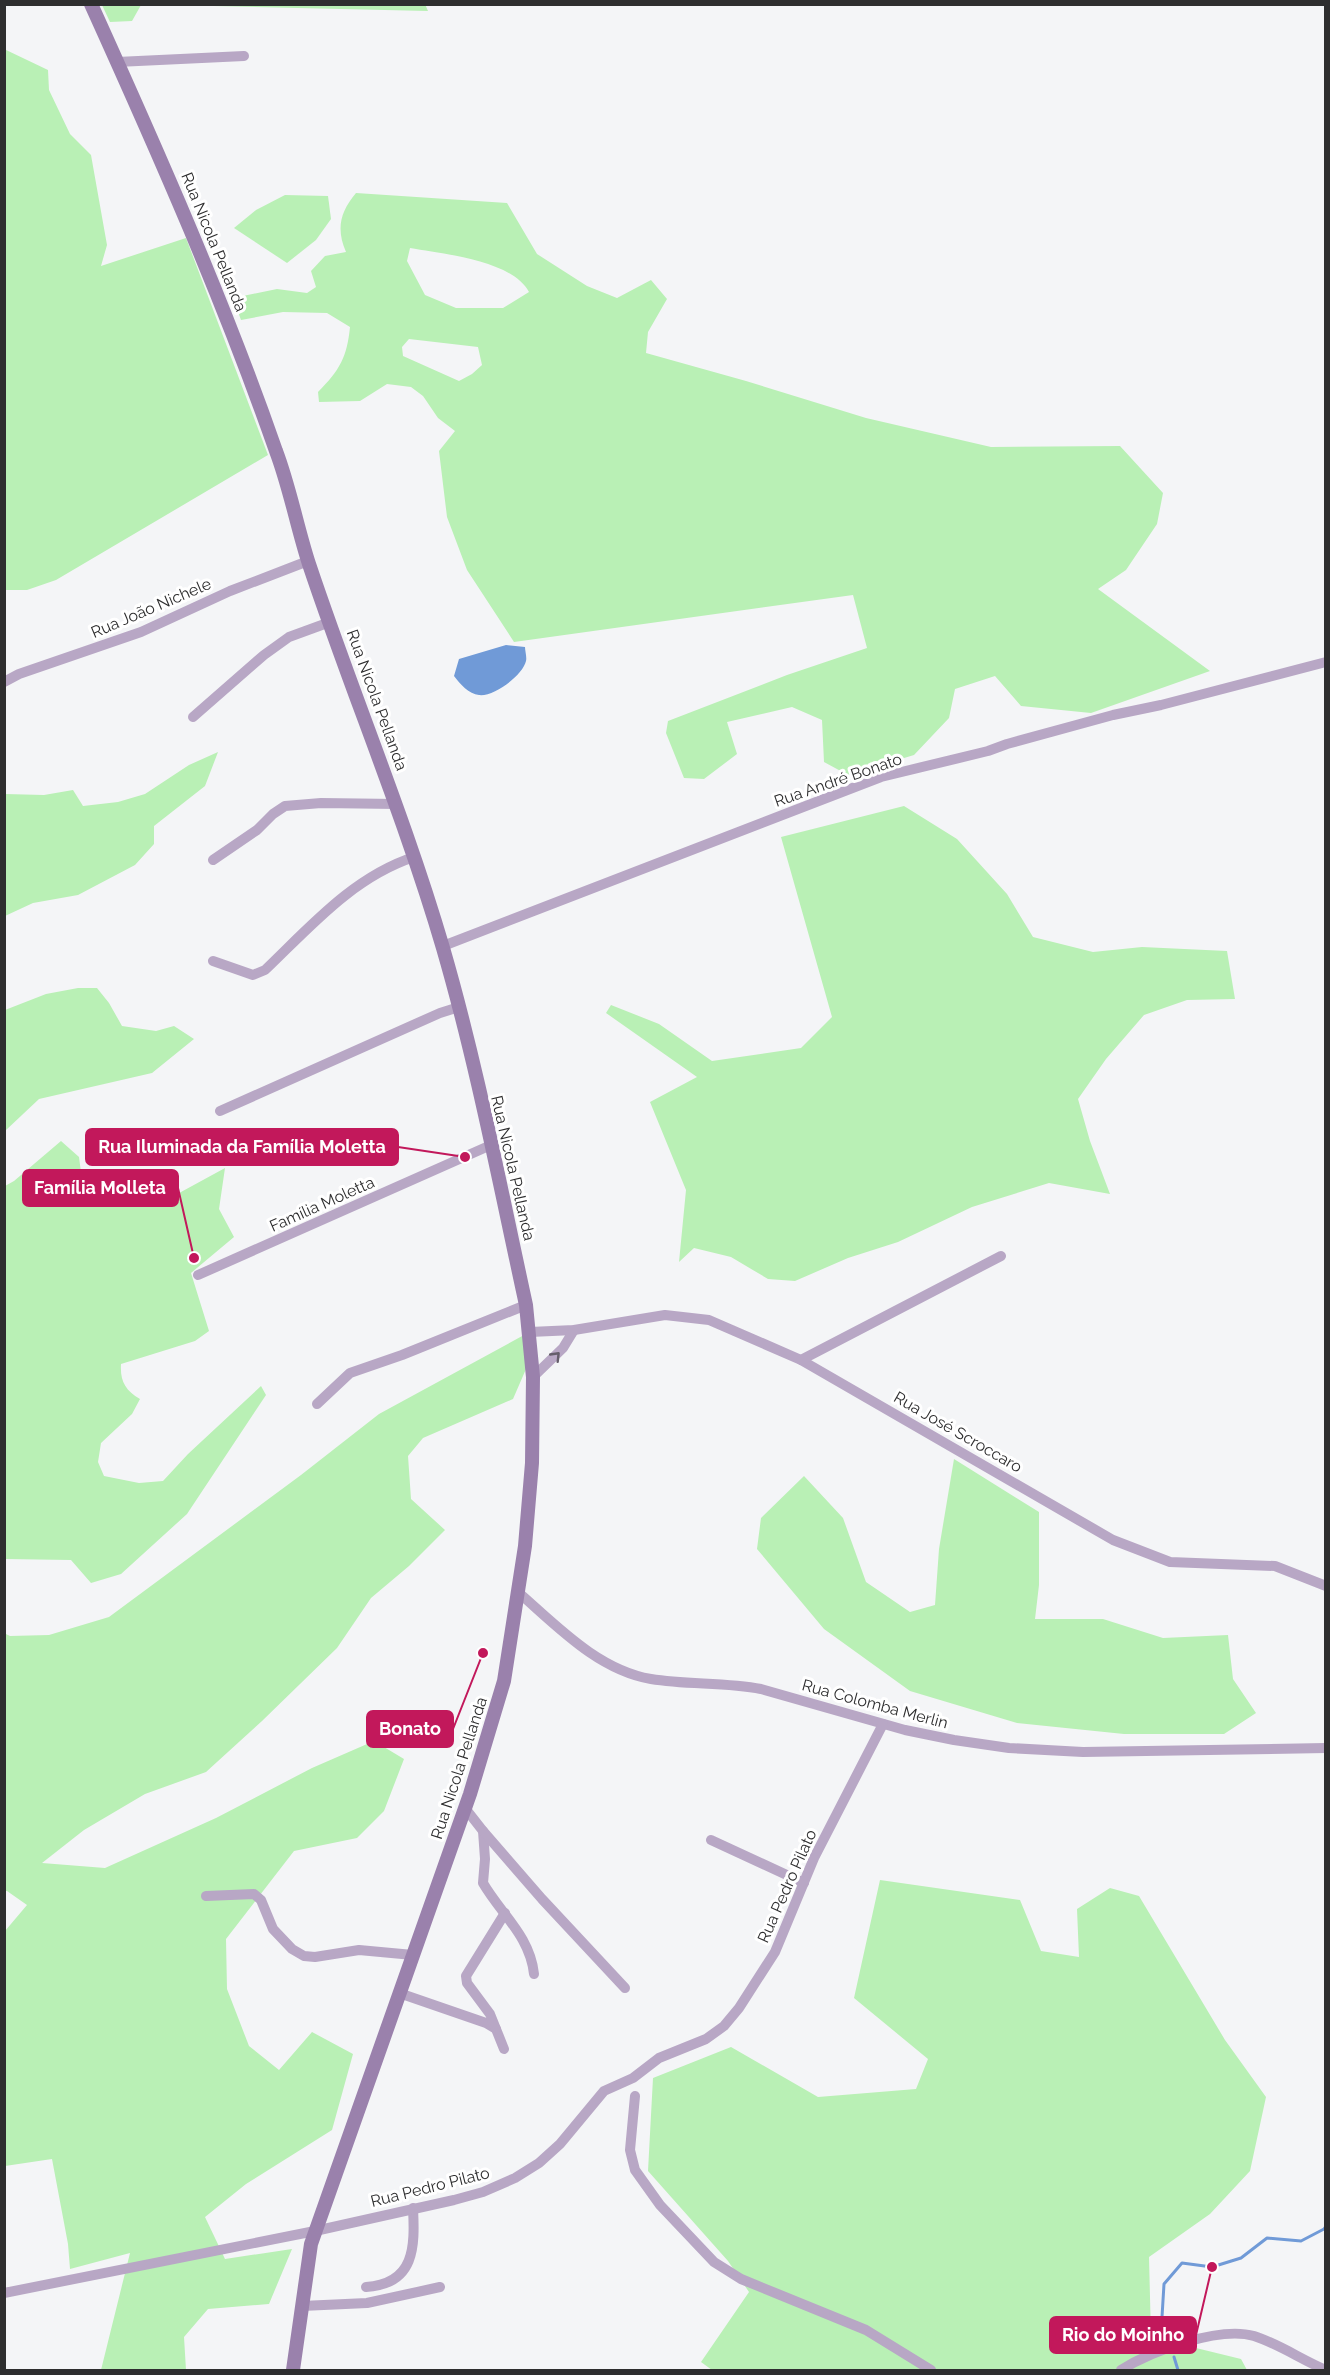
<svg xmlns="http://www.w3.org/2000/svg" width="1330" height="2375" font-family="Raleway,sans-serif">
<style>
.green{fill:#b9f0b5;fill-rule:evenodd}
.water{fill:#709ad7}
.lines{fill:none;stroke-linecap:round;stroke-linejoin:round}
.stream{stroke:#709ad7;stroke-width:3}
.minor{stroke:#b8a7c5;stroke-width:10}
.secondary{stroke:#9a81ac;stroke-width:14}
.oneway{stroke:#655e6b}
.labels{text-anchor:middle;dominant-baseline:central;stroke-width:6;stroke-linejoin:round;paint-order:stroke}
.street-label{font-size:16px;fill:#2e2e2f;stroke:#fff}
.leader{fill:none;stroke:#c2185b;stroke-width:2}
.callout-dot{fill:#c2185b;stroke:#fff;stroke-width:2}
.callout{fill:#c2185b;stroke:#c2185b;stroke-width:2}
.callout-label{font-size:18px;text-anchor:middle;font-weight:bold;fill:#fff}
</style>
<rect width="100%" height="100%" fill="#f4f5f7"/>
<g class="green">
<path d="M425,4L428,11L171,5V4Z"/>
<path d="M102,5H141L132,21L110,22Z"/>
<path d="M4,49L48,70L49,90L70,134L91,155L107,245L101,266L186,238L268,455L56,580L27,590H4Z"/>
<path d="M356,193L507,203L537,254L587,286L617,298L651,280L667,299L648,332L646,353L746,381L866,418L991,447L1120,446L1163,493L1157,524L1126,570L1098,589L1210,671L1091,713L1021,706L995,676L955,689L949,718L914,755L848,775L824,762L822,720L792,707L727,722L737,754L704,779L684,778L666,733L668,721L787,675L867,648L853,595L514,642L467,570L447,517L439,451L455,431L438,418L423,396L411,387L387,384L360,401L319,402L318,392C340,370 347,357 350,327L327,313L283,312L241,320L233,298L277,289L307,293L316,287L311,271L325,256L346,252C336,229 340,212 356,193ZM410,248C443,254 512,260 529,292L503,308H456L425,295L407,261ZM409,339L478,347L482,365L472,374L459,381L403,356L402,347Z"/>
<path d="M285,195L328,196L331,219L316,240L287,263L234,228L256,210Z"/>
<path d="M218,752L205,786L154,826V844L135,865L78,895L33,903L5,916V794L44,795L73,790L83,806L118,802L145,794L189,765Z"/>
<path d="M904,806L957,839L1007,894L1033,937L1093,952L1142,947L1227,951L1235,999L1187,1000L1144,1015L1106,1059L1078,1099L1090,1141L1110,1194L1049,1183L972,1207L898,1242L848,1258L795,1281L768,1279L731,1257L694,1248L679,1262L686,1190L650,1102L697,1077L606,1013L611,1005L659,1024L712,1061L801,1048L832,1017L781,837Z"/>
<path d="M78,988H97L109,1003L122,1026L156,1031L174,1026L194,1039L152,1073L39,1099L5,1131V1010L46,994Z"/>
<path d="M61,1141L79,1157L82,1180L100,1198L129,1206L170,1198L225,1168L219,1209L234,1237L191,1273L209,1331L195,1341L121,1364C120,1381 125,1390 140,1399L132,1414L101,1443L98,1462L104,1476L139,1483L163,1481L188,1454L261,1386L266,1395L187,1514L121,1574L91,1583L71,1560L5,1559V1186L14,1181Z"/>
<path d="M524,1335L526,1369L513,1399L423,1438L408,1456L411,1499L445,1530L409,1566L371,1598L337,1648L262,1721L206,1772L145,1794L84,1830L42,1863L105,1868L216,1818L312,1768L374,1741L404,1759L384,1811L357,1838L294,1851L226,1939L227,1989L249,2046L279,2070L312,2032L353,2054L332,2130L246,2184L205,2217L225,2259L292,2249L269,2304L208,2309L184,2337L186,2370H101L130,2253L70,2269L68,2244L52,2159L5,2166V1931L27,1905L7,1891H5L4,1633L10,1636L49,1635L109,1617L301,1475L379,1414Z"/>
<path d="M954,1459L1039,1512V1585L1035,1619H1103L1163,1638L1228,1635L1233,1679L1256,1713L1224,1734H1124L1017,1723L910,1691L824,1629L757,1549L761,1518L804,1476L843,1518L866,1582L910,1612L935,1605L939,1549Z"/>
<path d="M880,1880L1020,1900L1041,1951L1079,1957L1077,1909L1110,1888L1139,1896L1225,2040L1266,2097L1250,2171L1210,2214L1149,2257L1151,2337L1241,2359L1247,2370H712L701,2362L749,2292L728,2261L648,2171L653,2078L731,2047L818,2097L916,2089L928,2059L854,1998Z"/>
</g>
<path class="water" d="M506,645L525,647C525,651 527,657 526,661C523,675 494,697 479,695C469,694 460,684 454,676L459,659Z"/>
<g class="lines">
<g class="stream">
<path d="M1168,2335L1162,2317L1164,2284L1182,2263L1212,2267L1241,2258L1267,2238L1301,2241L1324,2229L1326,2226"/>
<path d="M1174,2357L1178,2370"/>
</g>
<g class="minor">
<path d="M117,62L244,56"/>
<path d="M4,682L19,674L141,632L230,591L308,561"/>
<path d="M193,717L264,655L289,637L330,622"/>
<path d="M213,860L257,830L273,814L285,806L321,803L397,804"/>
<path d="M443,946L881,777L988,751L1007,744L1113,715L1161,705L1326,662"/>
<path d="M213,961L253,975L265,970C310,927 353,877 414,857"/>
<path d="M220,1111L440,1013L459,1007"/>
<path d="M198,1275L491,1145"/>
<path d="M530,1332L574,1330L665,1315L709,1320L801,1360L1113,1540L1170,1562L1275,1566L1326,1586"/>
<path d="M801,1360L1001,1256"/>
<path d="M533,1377L563,1348L574,1330"/>
<path d="M317,1404L350,1373L402,1355L526,1305"/>
<path d="M518,1592C557,1626 598,1670 651,1679C688,1685 725,1682 761,1689L905,1730L954,1740L1009,1748L1083,1752L1326,1748"/>
<path d="M465,1808L483,1831L485,1859L483,1883C501,1914 530,1936 534,1974"/>
<path d="M483,1831L542,1899L625,1988"/>
<path d="M711,1840L804,1883"/>
<path d="M206,1896L254,1894L261,1900L273,1929L292,1949L304,1956L315,1957L359,1950L413,1955"/>
<path d="M399,1993L486,2023L496,2029L504,2049"/>
<path d="M496,2029L490,2014L467,1983L466,1976L505,1913"/>
<path d="M635,2096L630,2150L635,2170L660,2205L714,2262L741,2279L866,2330L931,2370"/>
<path d="M366,2287C415,2284 415,2247 413,2208"/>
<path d="M4,2293L315,2231L454,2200L483,2192L515,2178L539,2163L560,2144L604,2091L633,2078L659,2058L706,2039L724,2026L739,2008L775,1952L814,1858L883,1724"/>
<path d="M302,2306L367,2303L440,2287"/>
<path d="M1121,2370C1151,2351 1219,2326 1254,2336C1279,2344 1302,2360 1326,2370"/>
</g>
<path class="secondary" d="M91,4C158,152 223,299 276,451C290,488 297,527 309,564C352,693 405,818 443,948C477,1065 500,1186 526,1305L533,1377L532,1463L525,1546L504,1681L470,1794L311,2244L293,2370"/>
</g>
<defs><path id="oneway-chevron" d="M-2-3.5L2.5 0L-2 3.5" fill="none" stroke-width="1.6" stroke-linecap="round" stroke-linejoin="round" transform="scale(1.5)"/></defs>
<use class="oneway" href="#oneway-chevron" transform="translate(556 1356) rotate(-46)"/>
<g class="labels">
<g class="street-label">
<text transform="translate(214 242) rotate(68)">Rua Nicola Pellanda</text>
<text transform="translate(151 608) rotate(-23)">Rua João Nichele</text>
<text transform="translate(377 700) rotate(70)">Rua Nicola Pellanda</text>
<text transform="translate(838 780) rotate(-19)">Rua André Bonato</text>
<text transform="translate(513 1168) rotate(77)">Rua Nicola Pellanda</text>
<text transform="translate(322 1204) rotate(-24)">Família Moletta</text>
<text transform="translate(958 1432) rotate(30)">Rua José Scroccaro</text>
<text transform="translate(875 1704) rotate(15)">Rua Colomba Merlin</text>
<text transform="translate(459 1768) rotate(-72)">Rua Nicola Pellanda</text>
<text transform="translate(787 1886) rotate(-66)">Rua Pedro Pilato</text>
<text transform="translate(430 2187) rotate(-14)">Rua Pedro Pilato</text>
</g>
</g>
<path class="leader" d="M465 1157L398 1147M194 1258L178 1188M483 1653L453 1729M1212 2267L1196 2335"/>
<g class="callout-dot">
<circle cx="465" cy="1157" r="6"/>
<circle cx="194" cy="1258" r="6"/>
<circle cx="483" cy="1653" r="6"/>
<circle cx="1212" cy="2267" r="6"/>
</g>
<g class="callout">
<rect x="86" y="1129" width="312" height="36" rx="6"/>
<rect x="23" y="1170" width="155" height="36" rx="6"/>
<rect x="367" y="1711" width="86" height="36" rx="6"/>
<rect x="1050" y="2317" width="146" height="36" rx="6"/>
</g>
<g class="callout-label">
<text x="242" y="1153">Rua Iluminada da Família Moletta</text>
<text x="100" y="1194">Família Molleta</text>
<text x="410" y="1735">Bonato</text>
<text x="1123" y="2341">Rio do Moinho</text>
</g>
<rect width="1330" height="2375" fill="none" stroke="#2e2e2f" stroke-width="12"/>
</svg>
